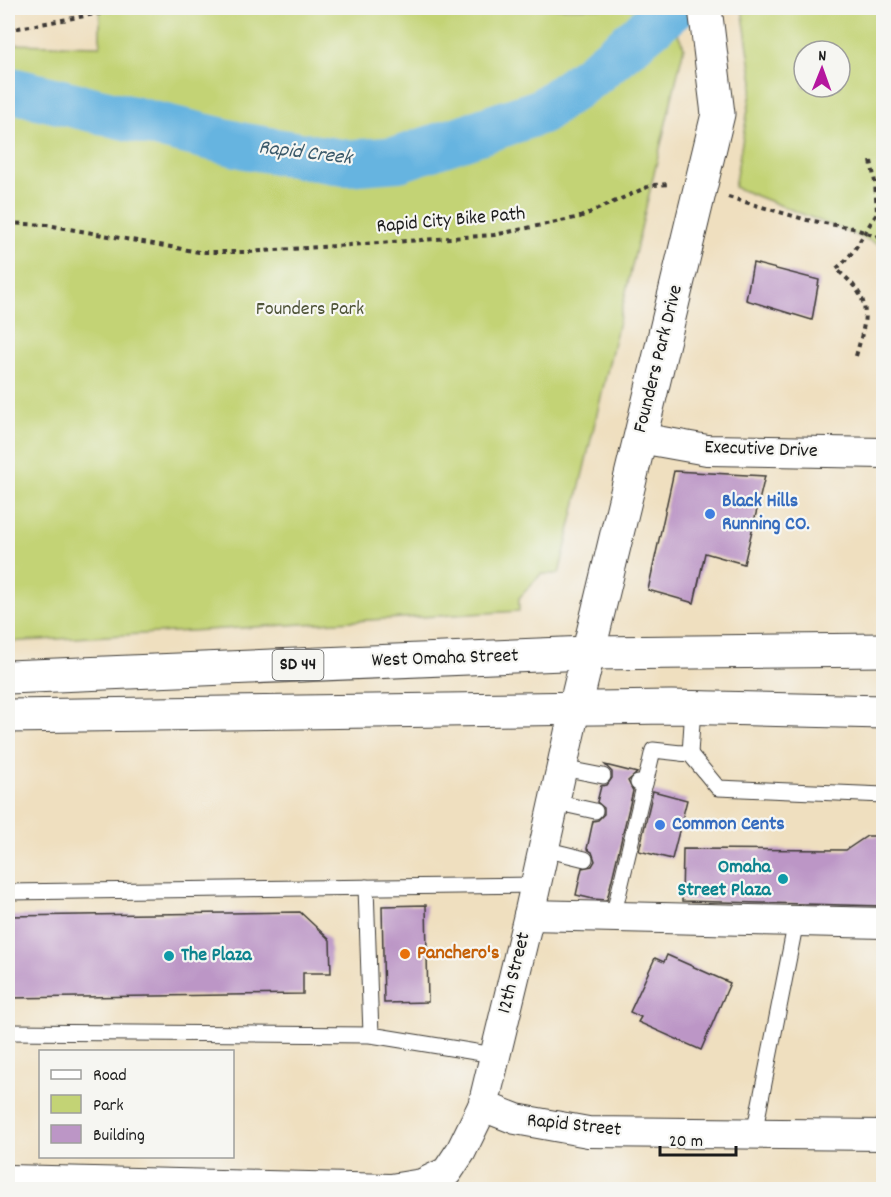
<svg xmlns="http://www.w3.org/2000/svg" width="891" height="1197" font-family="Dekko,sans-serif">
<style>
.green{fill:#c3d375;stroke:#707848;stroke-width:1.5;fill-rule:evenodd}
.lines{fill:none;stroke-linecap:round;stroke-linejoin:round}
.river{stroke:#66b4e0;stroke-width:46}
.building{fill:#bc96c6}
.service-casing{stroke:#3c3934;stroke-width:17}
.minor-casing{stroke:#3c3934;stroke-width:32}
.secondary-casing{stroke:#3c3934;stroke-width:35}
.primary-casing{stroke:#3c3934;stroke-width:35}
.path{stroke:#3c3934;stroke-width:4;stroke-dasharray:4.5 4.5;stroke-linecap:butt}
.service{stroke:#fff;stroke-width:15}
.minor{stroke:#fff;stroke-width:30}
.secondary{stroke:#fff;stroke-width:33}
.primary{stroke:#fff;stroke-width:33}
.shop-dot{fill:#3f7fe0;stroke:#f6f6f2;stroke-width:2}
.culture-dot{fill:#0f9aa8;stroke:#f6f6f2;stroke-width:2}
.food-dot{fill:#e8710a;stroke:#f6f6f2;stroke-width:2}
.labels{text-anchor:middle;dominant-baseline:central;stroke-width:4.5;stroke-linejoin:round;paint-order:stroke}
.shield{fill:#f6f6f2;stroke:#5d5d5c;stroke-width:1.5}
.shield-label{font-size:18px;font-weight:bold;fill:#1c1c1c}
.street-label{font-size:20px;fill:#1c1c1c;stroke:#f6f6f2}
.park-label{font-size:20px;fill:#4e5337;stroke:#f6f6f2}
.shop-label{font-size:20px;font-weight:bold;fill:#366cbe;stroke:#f6f6f2;text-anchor:start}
.culture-label{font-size:20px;font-weight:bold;fill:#0d838f;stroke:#f6f6f2;text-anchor:end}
.food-label{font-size:20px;font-weight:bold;fill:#c56008;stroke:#f6f6f2;text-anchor:start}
.water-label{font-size:21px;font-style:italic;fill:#3a596a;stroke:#f6f6f2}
</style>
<rect width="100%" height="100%" fill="#f6f6f2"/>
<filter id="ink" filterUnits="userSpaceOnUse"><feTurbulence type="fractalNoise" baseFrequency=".0167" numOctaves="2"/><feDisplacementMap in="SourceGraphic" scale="12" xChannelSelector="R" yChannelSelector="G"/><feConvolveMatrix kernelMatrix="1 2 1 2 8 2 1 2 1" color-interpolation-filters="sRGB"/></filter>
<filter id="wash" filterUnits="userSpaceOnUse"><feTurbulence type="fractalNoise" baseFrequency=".008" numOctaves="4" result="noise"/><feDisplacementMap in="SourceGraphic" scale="24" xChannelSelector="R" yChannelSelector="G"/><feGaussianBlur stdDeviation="1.35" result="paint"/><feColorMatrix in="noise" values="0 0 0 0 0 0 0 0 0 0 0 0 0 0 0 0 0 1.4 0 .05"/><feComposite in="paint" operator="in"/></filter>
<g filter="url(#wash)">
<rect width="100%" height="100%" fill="#efdfbf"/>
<g class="green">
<path d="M100,8H666L684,47L559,574H541L519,598V611L8,642V44L100,46Z"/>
<path d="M742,8H883V246L734,187L753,82ZM804,51H840V87H804Z"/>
</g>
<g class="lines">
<path class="river" d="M8,89L245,146L347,163L399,159L542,111L593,74L673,8"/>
</g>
<g id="blocks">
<g class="building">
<path d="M753,263L819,280L812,320L746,300Z"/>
<path d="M674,471L765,476L744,564L705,553L694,603L648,590Z"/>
<path d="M605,765L637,773L628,781L633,791L607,900L593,899L576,895L582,868L592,866L595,861L592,852L587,849L593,821L598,820L604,814V808L597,802L601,786L607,785L612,778V772Z"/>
<path d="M653,791L687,800L672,859L639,851Z"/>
<path d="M867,836H884V906L682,901L683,849L846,850Z"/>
<path d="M426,905L428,1002L384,1003L382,906Z"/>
<path d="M300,912L330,940L331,973H303V994L8,998V916Z"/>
<path d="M667,955L730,983L701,1050L638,1022L641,1017L630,1012L655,958L664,962Z"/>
</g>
</g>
</g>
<g filter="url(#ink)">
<use href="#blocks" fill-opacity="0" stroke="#3c3934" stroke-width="1.5"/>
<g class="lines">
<defs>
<g id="service">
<path d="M681,753L690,754L693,707"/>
<path d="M562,768L603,776"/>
<path d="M638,783L645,784L653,750L690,754L718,788L884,795"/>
<path d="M554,802L595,811"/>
<path d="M544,849L585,859"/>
<path d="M366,887L371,1035"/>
<path d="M8,892L536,885"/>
<path d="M613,917L647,774"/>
<path d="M8,1032L371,1035L494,1055"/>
<path d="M754,1134L796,921"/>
</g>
<g id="minor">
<path d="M640,438L707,450L884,453"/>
<path d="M529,915L884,923"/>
<path d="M483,1106L516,1119L588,1132L884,1135"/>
<path d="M8,1180L391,1189L422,1184L447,1172L461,1151L483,1106L529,915L575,708"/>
</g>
<path id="secondary" d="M575,708L718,114L705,8"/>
<g id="primary">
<path d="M8,677L588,653L884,650"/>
<path d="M8,716L671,707L884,712"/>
</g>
</defs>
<use href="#service" class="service-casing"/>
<use href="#minor" class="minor-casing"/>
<use href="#secondary" class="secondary-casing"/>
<use href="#primary" class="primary-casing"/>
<g class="path">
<path d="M8,30L95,14L156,8"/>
<path d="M871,161L875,182L877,212"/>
<path d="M728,197L807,220L853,228L884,239"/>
<path d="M8,223L47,225L199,252H248L494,235L580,217L652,185L671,184"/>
<path d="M856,356C868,313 873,299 836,269C861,249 863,228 884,206"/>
</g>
<use href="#service" class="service"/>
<use href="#minor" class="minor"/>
<use href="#secondary" class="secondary"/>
<use href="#primary" class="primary"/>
</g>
</g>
<g class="shop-dot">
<circle cx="710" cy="514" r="6"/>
<circle cx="660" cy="825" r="6"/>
</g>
<g class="culture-dot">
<circle cx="783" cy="879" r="6"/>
<circle cx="169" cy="956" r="6"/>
</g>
<circle class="food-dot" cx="405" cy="954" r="6"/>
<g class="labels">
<rect class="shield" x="272.5" y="650" width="51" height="30" rx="4.5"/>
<g class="shield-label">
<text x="298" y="665">SD 44</text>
</g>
<g class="street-label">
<text transform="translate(451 221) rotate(-5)">Rapid City Bike Path</text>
<text transform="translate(659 359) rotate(-76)">Founders Park Drive</text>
<text transform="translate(761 450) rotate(2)">Executive Drive</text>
<text transform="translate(445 659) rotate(-2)">West Omaha Street</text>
<text transform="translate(515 973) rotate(-76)">12th Street</text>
<text transform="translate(574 1126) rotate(6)">Rapid Street</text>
</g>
<g class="park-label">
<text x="310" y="310">Founders Park</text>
</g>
<g class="shop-label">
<text x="722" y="502">Black Hills<tspan x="722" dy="23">Running CO.</tspan></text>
<text x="672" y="825">Common Cents</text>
</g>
<g class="culture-label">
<text x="771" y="868">Omaha<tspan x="771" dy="23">Street Plaza</tspan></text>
<text x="181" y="956" text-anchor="start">The Plaza</text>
</g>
<g class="food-label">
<text x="417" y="954">Panchero's</text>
</g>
<g class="water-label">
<text transform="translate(305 154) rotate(7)">Rapid Creek</text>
</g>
</g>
<rect width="891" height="1197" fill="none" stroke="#f6f6f2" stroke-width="30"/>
<rect x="39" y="1050" width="195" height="108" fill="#f6f6f2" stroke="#9f9f9c" stroke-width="1.5"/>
<rect x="51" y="1070" width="30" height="9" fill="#ffffff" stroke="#9f9f9c" stroke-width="1.5"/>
<text x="93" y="1080" font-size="18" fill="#1c1c1c">Road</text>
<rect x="51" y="1095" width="30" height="18" fill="#c3d375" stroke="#9f9f9c" stroke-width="1.5"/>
<text x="93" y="1110" font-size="18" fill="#1c1c1c">Park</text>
<rect x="51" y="1125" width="30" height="18" fill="#bc96c6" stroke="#9f9f9c" stroke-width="1.5"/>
<text x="93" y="1140" font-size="18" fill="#1c1c1c">Building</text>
<g transform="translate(822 69) rotate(1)"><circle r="28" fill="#f6f6f2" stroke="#9f9f9c" stroke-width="1.5"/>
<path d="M0-4.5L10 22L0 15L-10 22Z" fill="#b5179e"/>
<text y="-9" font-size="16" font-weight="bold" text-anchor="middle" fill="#1c1c1c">N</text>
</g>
<path d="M660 1146v9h76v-9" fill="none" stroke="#1c1c1c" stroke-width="3"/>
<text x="669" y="1146" font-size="18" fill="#1c1c1c" stroke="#f6f6f2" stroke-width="4.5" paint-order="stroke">20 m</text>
</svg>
